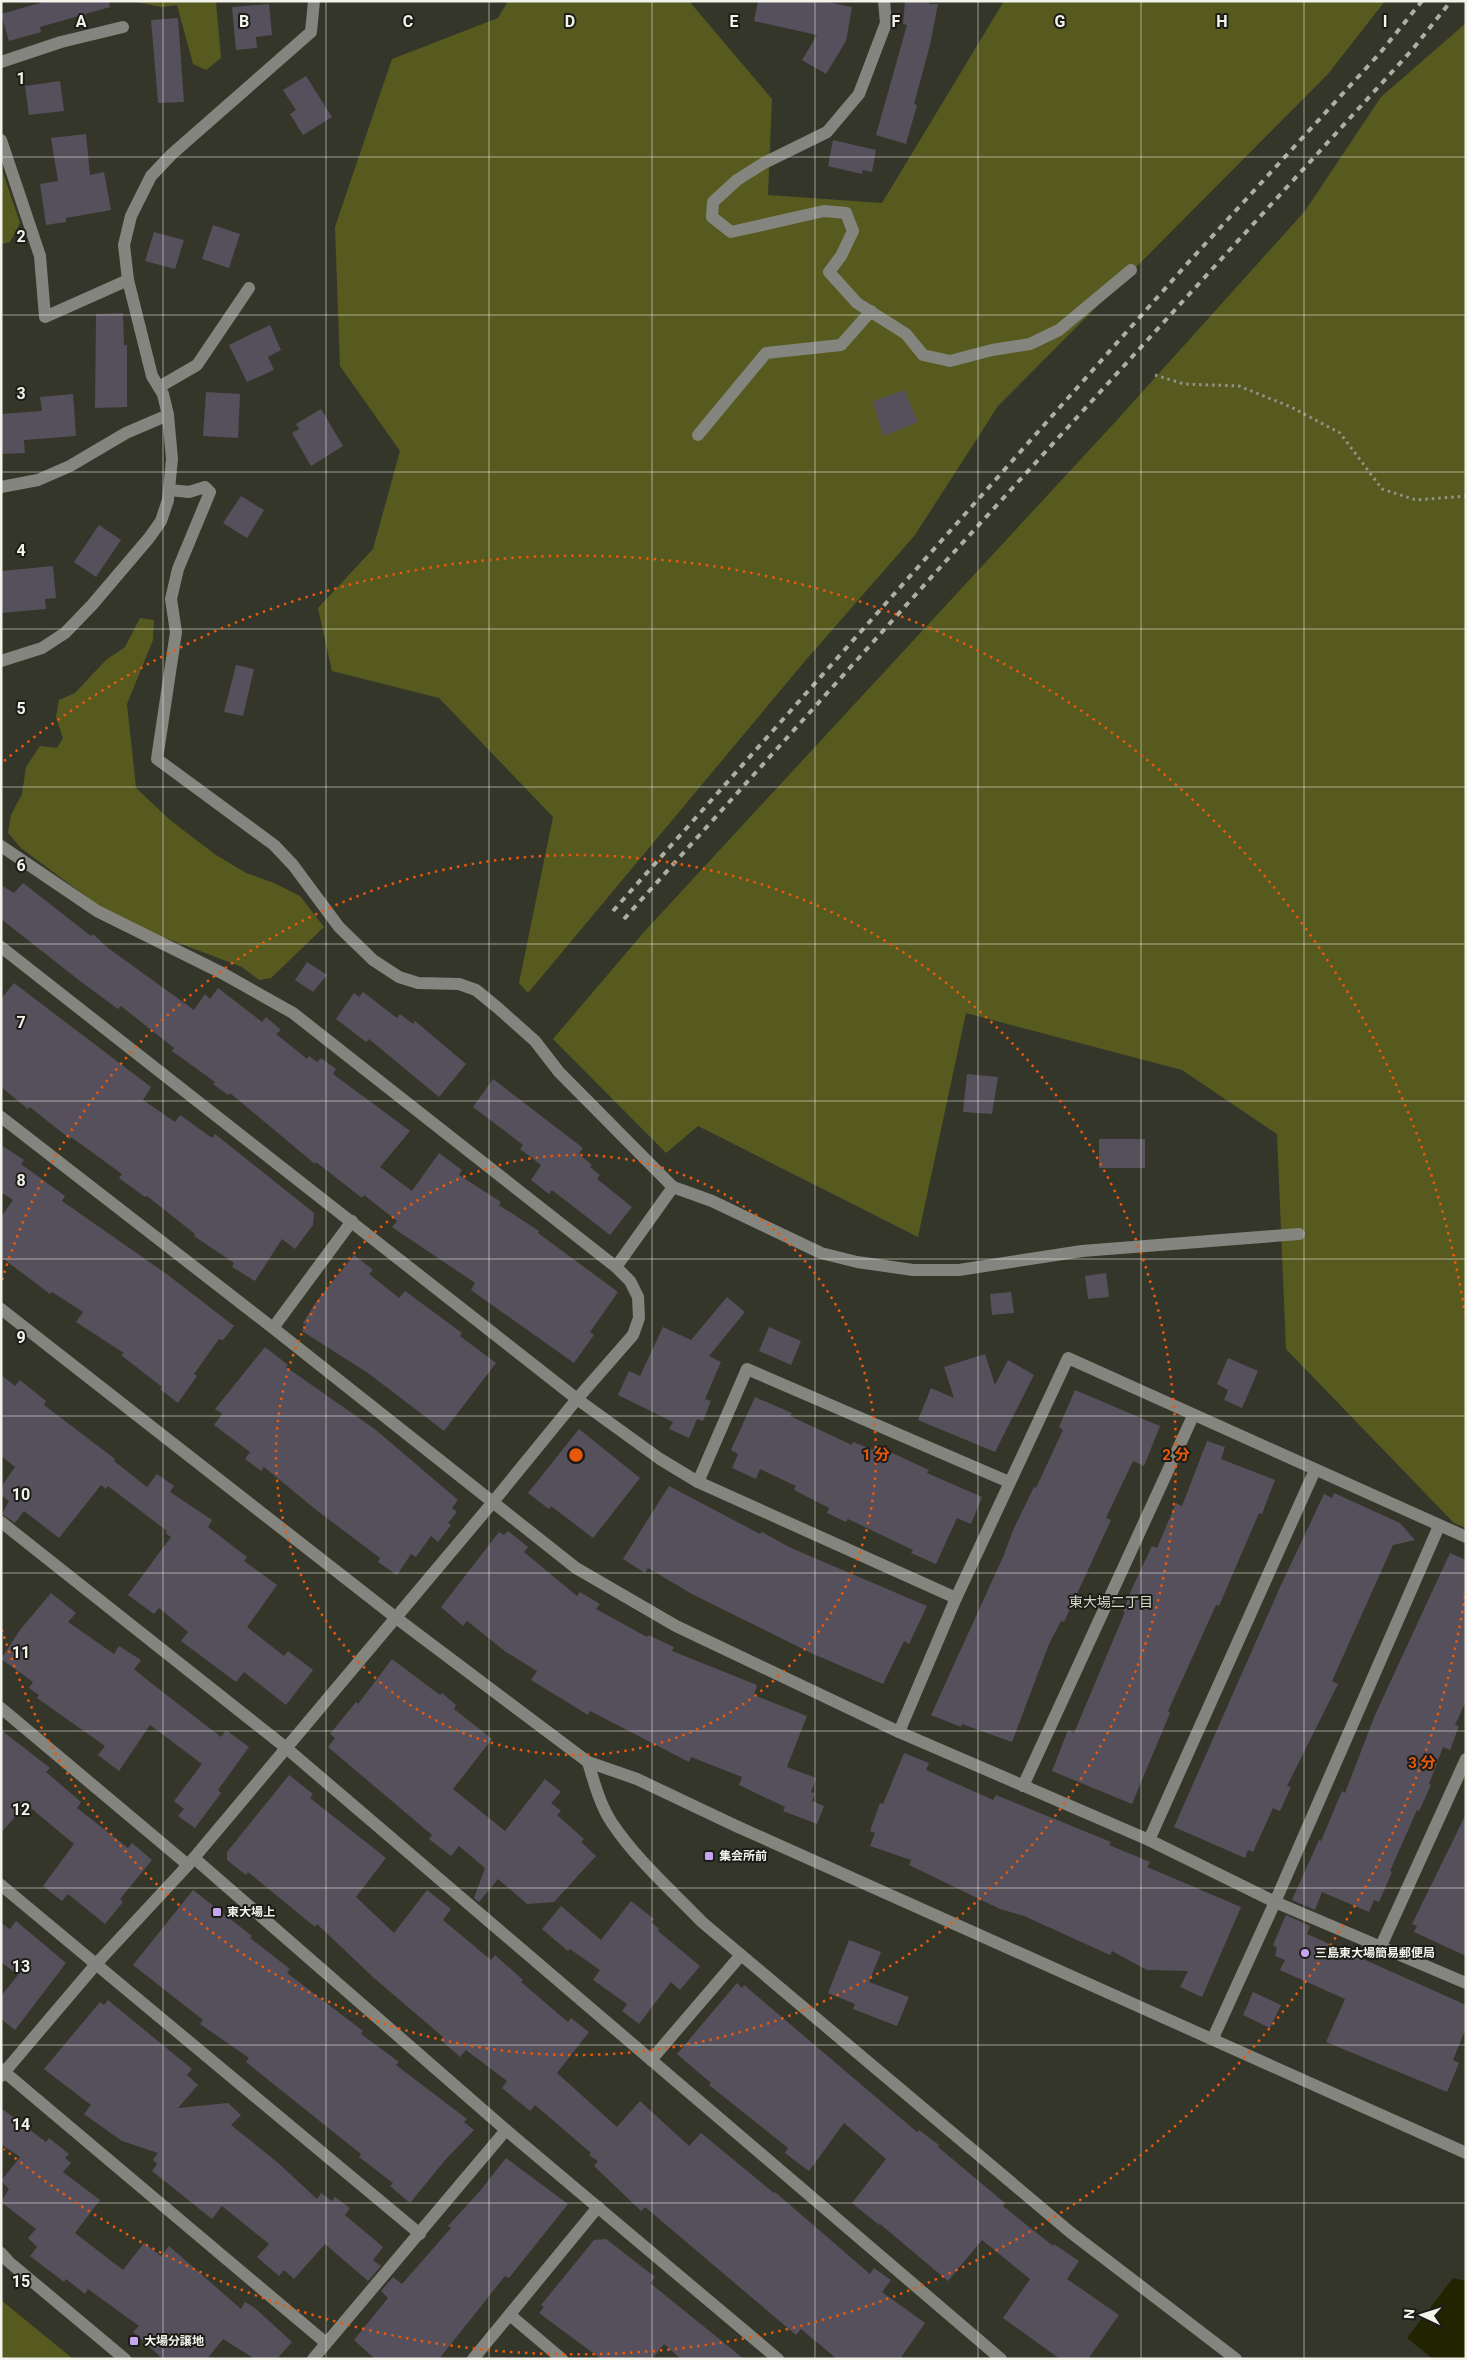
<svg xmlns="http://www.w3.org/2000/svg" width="1467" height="2360" font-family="Roboto,'Noto Sans JP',sans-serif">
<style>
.green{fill:#575a1f}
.water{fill:#222300}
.building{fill:#55505c}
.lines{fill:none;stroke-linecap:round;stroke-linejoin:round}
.path{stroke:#919288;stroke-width:3;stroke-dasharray:2.5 4;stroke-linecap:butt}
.minor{stroke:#84857e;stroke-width:12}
.rail{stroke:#adaea5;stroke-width:4;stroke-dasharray:6 6;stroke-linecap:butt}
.grid{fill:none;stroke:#f2f3eb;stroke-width:1;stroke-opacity:0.55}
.ring{fill:none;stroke:#e8590c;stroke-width:2.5;stroke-dasharray:2.5 5}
.poi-dot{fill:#c6a6f0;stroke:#1d1d18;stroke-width:2}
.labels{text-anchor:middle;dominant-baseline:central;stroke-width:4;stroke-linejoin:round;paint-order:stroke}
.poi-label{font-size:12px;font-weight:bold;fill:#f2f3eb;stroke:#1d1d18;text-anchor:start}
.neighbourhood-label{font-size:14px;fill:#d7d8c9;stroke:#1d1d18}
.grid-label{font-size:16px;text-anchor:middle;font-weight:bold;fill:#f2f3eb;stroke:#1d1d18;stroke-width:4;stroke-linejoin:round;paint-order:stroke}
.centre{fill:#e8590c;stroke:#1d1d18;stroke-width:2.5}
.ring-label{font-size:15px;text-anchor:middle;font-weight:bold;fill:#e8590c;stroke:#1d1d18;stroke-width:4;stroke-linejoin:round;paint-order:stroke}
</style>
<rect width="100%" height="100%" fill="#35362a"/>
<g class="green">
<path d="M130,1H216L221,58L206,70L193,64L177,5L162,7Z"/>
<path d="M508,1H689L772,99L768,195L882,203L1004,1H1385L1328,74L998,406L915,535L805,661L528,993L519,983L553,817L439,698L332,671L318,608L373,549L400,451L340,366L335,227L392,59L498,18Z"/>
<path d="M1466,23V1528L1454,1523L1286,1349L1277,1134L1182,1070L966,1013L918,1237L698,1126L666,1153L553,1039L644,932L1117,420L1305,211L1381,97Z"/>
<path d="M1,167L20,223L10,242L1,244Z"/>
<path d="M140,618L154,620L153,640L127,704L136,788L170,820L216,855L246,873L274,883L300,896L324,927L271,978L259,980L242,967L163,937L96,904L21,848L8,833L11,815L22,794L26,767L40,746L57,748L63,738L56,717L59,700L75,693L106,660L125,647Z"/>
<path d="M1,2300L73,2359H1Z"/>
</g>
<path class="water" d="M1453,2278L1466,2281V2359H1433L1407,2338Z"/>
<g class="building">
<path d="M47,1H109L110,7L40,27L41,32L9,41L1,14Z"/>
<path d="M758,1H823L852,7L846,41L826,74L802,60L817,35L754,21Z"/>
<path d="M905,1H930L929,4H938L930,45L914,104L917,105L906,144L876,135L907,25L903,24Z"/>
<path d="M269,4L272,35L256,37L257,48L236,50L232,7Z"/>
<path d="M178,18L184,102L158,103L151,20Z"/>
<path d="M306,76L332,117L303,135L290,114L296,110L283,90Z"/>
<path d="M60,81L64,111L29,115L25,86Z"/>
<path d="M86,134L90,175L104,172L111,210L66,218V222L46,225L40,184L58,181L51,138Z"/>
<path d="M833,140L876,150L872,172L863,170L862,174L828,166Z"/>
<path d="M213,225L240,234L229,268L202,259Z"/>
<path d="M154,232L184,240L175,269L145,261Z"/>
<path d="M123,313L124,345H127V407L95,408L96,314Z"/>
<path d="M270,325L281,350L268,357L274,370L247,382L229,345Z"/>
<path d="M904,390L918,422L883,436L873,401Z"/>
<path d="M206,392L240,394L238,438L203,436Z"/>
<path d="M73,394L76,436L24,440L25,453L1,454V414L42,411L40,397Z"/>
<path d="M321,409L343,446L311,466L292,433L299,429L296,424Z"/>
<path d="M241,496L264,510L247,538L223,523Z"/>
<path d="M99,525L121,540L96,577L74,562Z"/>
<path d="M53,566L56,598L45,599L46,609L1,613V571Z"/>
<path d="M236,665L254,669L243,716L224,712Z"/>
<path d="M23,883L91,936L93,934L108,948L194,1010L205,994L210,999L218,988L262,1022L266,1017L281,1030L276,1034L307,1059L309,1056L317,1062L321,1058L336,1069L333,1074L410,1131L380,1167L412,1191L439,1153L462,1170L459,1175L501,1202L499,1205L539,1231L538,1233L618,1292L590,1332L594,1335L574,1363L471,1290L475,1283L392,1227L397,1221L364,1195L362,1198L316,1162L315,1164L230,1093L228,1095L213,1084L215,1082L172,1051L174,1048L121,1006L118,1009L80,981L1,919V885L14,893Z"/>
<path d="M307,962L327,975L313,992L295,980Z"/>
<path d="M14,983L151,1087L143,1100L175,1122L180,1115L212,1138L215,1134L314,1213L313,1225L295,1249L282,1239L255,1281L232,1267L234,1263L194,1236L195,1234L147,1196L145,1197L119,1178L122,1174L71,1137L70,1139L30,1107L28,1109L1,1087V999Z"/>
<path d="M363,992L397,1018L400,1014L413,1024L415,1021L466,1064L439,1097L369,1039L366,1042L336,1019L354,993L359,997Z"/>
<path d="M967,1074L998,1077L992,1114L963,1112Z"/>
<path d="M493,1079L583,1148L579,1154L592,1165L590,1167L600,1175L597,1179L632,1207L610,1235L552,1190L549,1194L531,1180L541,1165L520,1149L523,1145L473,1107Z"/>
<rect x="1099" y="1139" width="46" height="29"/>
<path d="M1,1145L24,1160L21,1164L65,1196L62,1201L168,1275L234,1326L223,1340L219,1339L194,1374L197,1376L178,1403L160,1389L162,1387L121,1355L124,1353L76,1322L83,1312L52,1292L50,1294L1,1257V1217L13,1200L2,1193L1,1195Z"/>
<path d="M354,1255L373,1270L369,1274L399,1298L405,1291L462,1333L460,1336L496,1363L444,1431L368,1373L302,1331L306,1325L303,1323L316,1302Z"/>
<path d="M1106,1273L1109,1297L1088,1299L1085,1276Z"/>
<path d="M1011,1292L1014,1313L992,1315L990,1294Z"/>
<path d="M727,1297L745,1312L709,1356L721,1362L705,1399L711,1401L703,1421L697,1419L689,1438L669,1429L673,1422L618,1395L629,1371L640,1376L663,1327L691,1340Z"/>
<path d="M769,1327L801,1341L791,1365L759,1351Z"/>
<path d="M265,1347L288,1365L286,1367L376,1430L458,1500L452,1508L457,1512L448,1523L451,1525L438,1542L431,1536L416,1557L411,1554L397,1575L378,1562L380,1558L315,1509L264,1467L261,1471L245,1459L250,1452L214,1425L222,1414L215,1409Z"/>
<path d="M985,1354L995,1385L1008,1360L1034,1375L995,1452L918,1420L931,1388L954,1398L944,1367Z"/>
<path d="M1228,1358L1258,1371L1242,1408L1224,1400L1228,1390L1217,1384Z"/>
<path d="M1,1375L15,1386L20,1380L46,1401L44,1405L115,1459L114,1461L147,1487L157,1474L174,1486L170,1492L212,1520L208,1527L247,1557L244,1561L277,1585L247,1627L284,1656L288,1651L313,1670L286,1705L244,1672L236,1682L181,1641L188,1632L159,1608L154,1614L128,1595L171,1537L165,1533L167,1531L108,1486L106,1489L101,1485L59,1538L24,1511L15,1523L2,1514L9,1501L1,1495V1487L15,1467L1,1456Z"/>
<path d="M1075,1390L1160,1426L1144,1466L1133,1461L1106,1518L1111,1520L1064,1622L1061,1621L1049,1644L1012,1742L962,1724L961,1727L931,1715L1003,1557L1014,1528L1034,1487L1036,1488L1063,1430L1059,1427Z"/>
<path d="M755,1397L792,1413L790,1416L852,1445L853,1442L873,1450L875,1445L929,1470L927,1473L982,1497L971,1524L957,1518L936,1564L911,1553L913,1550L848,1519L846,1522L827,1513L829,1508L794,1490L796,1486L760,1469L756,1479L732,1468L738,1454L731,1450Z"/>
<path d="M579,1429L640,1478L593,1538L551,1506L549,1509L528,1493Z"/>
<path d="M1207,1441L1225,1447L1221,1459L1275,1480L1262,1514L1259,1513L1219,1606L1216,1605L1168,1711L1170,1713L1132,1804L1052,1771L1068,1730L1074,1733L1125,1612H1123L1133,1586L1152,1546L1157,1548L1176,1503L1182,1506Z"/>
<path d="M669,1486L760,1534L762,1532L791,1548L927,1606L909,1644L904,1641L883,1684L811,1653L692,1594L648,1568L645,1573L623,1559Z"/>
<path d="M1334,1493L1400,1523L1415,1540L1393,1545L1332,1681L1338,1684L1287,1786L1291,1787L1280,1811L1273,1808L1253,1852L1248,1850L1245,1858L1174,1827L1281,1585L1324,1494L1332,1498Z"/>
<path d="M508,1531L528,1547L524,1552L577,1596L580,1592L600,1604L596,1609L647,1637L648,1635L674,1647L672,1651L757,1685L754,1695L807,1716L787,1767L816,1778L811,1792L815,1793L812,1801L824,1806L817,1824L783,1811L785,1807L739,1785L742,1777L691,1757L689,1762L590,1711L588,1715L531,1680L537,1671L506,1652L467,1621L463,1626L441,1607L499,1532L504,1535Z"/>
<path d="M1450,1553L1466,1560V1701L1455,1725L1459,1726L1450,1750L1443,1747L1429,1784L1431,1785L1419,1811L1417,1810L1390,1871L1392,1872L1379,1902L1374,1900L1369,1912L1322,1892L1315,1910L1292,1900L1319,1840L1321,1841L1342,1791L1345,1793L1375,1715Z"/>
<path d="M51,1593L76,1613L68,1622L114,1654L119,1646L141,1660L134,1669L151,1683L221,1737L226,1730L249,1747L218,1790L221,1793L195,1828L178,1816L184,1809L174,1801L202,1764L150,1725L119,1771L98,1755L105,1746L37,1698L39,1695L29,1688L33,1682L1,1659L20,1630Z"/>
<path d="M392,1659L440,1695L442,1693L456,1705L454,1709L492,1739L453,1789L505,1831L545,1779L561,1792L551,1803L561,1811L557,1815L584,1839L581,1842L596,1856L554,1902L527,1904L498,1879L479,1902L474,1898L485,1868L459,1846L451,1856L429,1839L432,1835L328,1747L335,1738L330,1734L356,1702L358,1704Z"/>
<path d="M1,1730L50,1768L46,1772L81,1802L77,1808L128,1848L132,1843L152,1860L120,1899L123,1902L105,1924L68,1894L62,1901L43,1886L74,1844L26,1804L1,1833Z"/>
<path d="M904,1753L929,1763L926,1770L993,1800L996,1795L1111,1842L1109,1845L1150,1862L1147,1867L1241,1907L1202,1997L1180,1987L1188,1971L1147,1970L1112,1951L1110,1955L1024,1916L1000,1909L909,1865L911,1860L870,1846L875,1833L870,1831L880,1803L883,1804Z"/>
<path d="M289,1775L313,1794L310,1798L386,1858L356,1897L394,1933L427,1890L451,1909L443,1920L491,1960L495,1955L523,1980L521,1982L568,2022L571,2018L589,2032L557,2073L617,2127L640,2101L689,2146L701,2133L774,2193L775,2192L870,2274L874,2268L891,2280L882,2292L925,2323L900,2359H837L801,2329L796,2335L645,2207L641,2211L594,2166L598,2161L589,2155L591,2153L535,2105L530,2111L502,2088L507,2081L466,2050L460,2057L441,2040L443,2037L374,1978L317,1924L315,1927L248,1872L246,1875L227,1860V1852Z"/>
<path d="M1466,1814V1956L1414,1932L1417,1926L1412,1924Z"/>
<path d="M193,1890L252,1936L250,1938L290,1969L287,1973L363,2031L361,2034L399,2062L396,2065L467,2119L464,2122L474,2130L446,2159L410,2203L390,2186L393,2183L359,2157L361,2154L246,2062L249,2058L200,2024L203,2020L133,1965Z"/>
<path d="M631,1901L654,1919L651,1922L659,1929L658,1931L700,1966L680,1990L671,1982L639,2024L622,2011L627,2004L593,1980L600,1970L570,1949L568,1951L542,1929L561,1906L601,1940Z"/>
<path d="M1286,1915L1310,1926L1307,1934L1466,2005V2028L1453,2060L1459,2063L1447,2092L1326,2042L1345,1999L1280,1970L1285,1960L1275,1956L1277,1948L1273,1945Z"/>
<path d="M16,1921L66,1963L15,2030L1,2019V1996L18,1975L1,1962V1923L10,1929Z"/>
<path d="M849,1940L881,1952L869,1982L909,1997L897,2026L853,2009L855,2004L828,1993Z"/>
<path d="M737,1983L742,1988L744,1985L917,2132L919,2130L939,2145L938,2147L1005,2203L1003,2206L1053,2246L1054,2244L1079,2261L1067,2279L1119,2315L1088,2359H1060L1003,2318L1030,2279L982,2240L948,2281L880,2224L879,2225L852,2203L886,2159L844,2123L809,2171L785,2153L788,2148L709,2085L711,2083L677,2054Z"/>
<path d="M1253,1992L1281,2005L1270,2028L1243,2015Z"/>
<path d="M108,2000L192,2069L187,2075L198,2085L178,2108L228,2103L241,2115L231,2125L277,2162L317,2199L321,2193L332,2201L335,2197L350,2208L345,2215L383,2247L373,2260L381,2266L368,2281L325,2244L294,2279L284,2270L279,2276L257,2257L269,2244L222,2206L212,2219L152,2171L157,2164L153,2160L158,2153L122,2141L84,2114L91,2105L44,2069L100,2002L104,2005Z"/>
<path d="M1,2108L46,2142L49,2138L69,2154L65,2158L71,2163L63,2172L100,2200L75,2233L123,2270L144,2243L161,2256L169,2246L241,2309L245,2302L255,2308L292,2342L277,2359H255L223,2339L207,2359H163L133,2332L139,2326L88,2289L85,2294L66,2279L64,2282L30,2256L37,2247L28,2238L36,2229L1,2202L9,2189L1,2181L20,2157L1,2144Z"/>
<path d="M506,2158L568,2204L509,2278L505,2276L439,2359H375L354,2340L388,2298L381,2291L393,2277L402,2284L451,2228L448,2226L480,2191Z"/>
<path d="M606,2239L655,2277L650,2283L744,2359H681L664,2344L652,2359H601L539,2313L544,2307L541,2305L594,2240Z"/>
</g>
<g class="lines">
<path class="path" d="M1155,375L1184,384L1239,386L1291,407L1340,433L1382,489L1416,500L1466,496"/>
<g class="minor">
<path d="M884,1L886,23L859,94L827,132L764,163L737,180L713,202L712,217L731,232L824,211L846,213L853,231L841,256L829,272L857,303L906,334L923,355L950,361L992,350L1030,344L1059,330L1131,270"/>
<path d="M1,62L61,42L123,27"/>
<path d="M1,140L40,256L45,317L128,280"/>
<path d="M159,387L197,365L249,288"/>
<path d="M698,435L766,353L841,345L871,311"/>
<path d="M1,487L38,480L70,466L126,433L168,415"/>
<path d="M170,490L189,492L205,487L210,492L178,569L171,599L176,632L157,759L274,845L293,865L339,927L373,960L399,977L418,983L459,984L476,990L498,1008L535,1041L559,1072L673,1187L712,1201L821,1253L857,1262L913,1270H959L1082,1251L1299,1234"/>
<path d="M1,661L42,648L65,633L92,605L149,538L161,521L168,500L172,459L168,415L163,394L152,376L128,280L124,245L131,216L151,176L172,154L311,32L314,1"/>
<path d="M1,846L97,911L222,973L293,1013L616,1267L630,1281L638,1297L639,1318L633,1335L577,1399L493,1502L188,1865L97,1963L1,2076"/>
<path d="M1,947L577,1399L660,1459L698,1482L956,1598"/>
<path d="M1,1117L273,1328L576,1568L676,1626L899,1732L1149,1840L1275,1902L1466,1983"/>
<path d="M616,1267L673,1187"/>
<path d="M1,1309L395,1617L588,1762L637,1779L736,1826L1466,2153"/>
<path d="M273,1328L352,1221"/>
<path d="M698,1482L747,1369L1009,1482"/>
<path d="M1,1522L285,1747L1001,2359"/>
<path d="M1,1708L188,1865"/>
<path d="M899,1732L956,1598L1068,1358L1466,1537"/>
<path d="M588,1762C594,1782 600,1805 612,1823C636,1859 671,1890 702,1922L1070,2232L1236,2359"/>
<path d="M1023,1786L1193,1416"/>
<path d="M1149,1840L1315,1470"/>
<path d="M194,1858L506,2130L778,2359"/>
<path d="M1,1885L420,2234"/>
<path d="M1381,1946L1466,1759"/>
<path d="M1213,2038L1275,1902L1439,1526"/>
<path d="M651,2060L741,1955"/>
<path d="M1,2069L326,2343"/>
<path d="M1,2253L9,2262L125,2359"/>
<path d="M510,2315L562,2359"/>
<path d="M313,2359L506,2130"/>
<path d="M473,2359L598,2207"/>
</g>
<g class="rail">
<path d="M613,911L1186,265L1380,53L1422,1"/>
<path d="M624,919L945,562L1412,50L1451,1"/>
</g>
</g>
<path class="grid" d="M163,1V2359M326,1V2359M489,1V2359M652,1V2359M815,1V2359M978,1V2359M1141,1V2359M1304,1V2359M1,157H1466M1,315H1466M1,472H1466M1,629H1466M1,787H1466M1,944H1466M1,1101H1466M1,1259H1466M1,1416H1466M1,1573H1466M1,1731H1466M1,1888H1466M1,2045H1466M1,2203H1466"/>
<g class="ring">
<circle cx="576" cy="1455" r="300"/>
<path d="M2 1280A600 600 0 1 1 2 1630"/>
<path d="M1465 1596A900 900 0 0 1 4 2149M4 761A900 900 0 0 1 1465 1314"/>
</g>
<g class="poi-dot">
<rect x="704" y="1851" width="10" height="10" rx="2.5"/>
<rect x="212" y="1907" width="10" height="10" rx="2.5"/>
<circle cx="1305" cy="1953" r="5"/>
<rect x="129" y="2336" width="10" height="10" rx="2.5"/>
</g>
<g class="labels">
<g class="poi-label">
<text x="719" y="1856">集会所前</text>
<text x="227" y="1912">東大場上</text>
<text x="1315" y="1953">三島東大場簡易郵便局</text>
<text x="144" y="2341">大場分譲地</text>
</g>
<g class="neighbourhood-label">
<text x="1111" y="1602">東大場二丁目</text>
</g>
</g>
<g class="grid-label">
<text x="81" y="27">A</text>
<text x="244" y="27">B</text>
<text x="408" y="27">C</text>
<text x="570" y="27">D</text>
<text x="734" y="27">E</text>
<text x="896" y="27">F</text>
<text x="1060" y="27">G</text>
<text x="1222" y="27">H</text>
<text x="1385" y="27">I</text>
<text x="21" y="84">1</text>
<text x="21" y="242">2</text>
<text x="21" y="399">3</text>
<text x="21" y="556">4</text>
<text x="21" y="714">5</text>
<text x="21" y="871">6</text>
<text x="21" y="1028">7</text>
<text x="21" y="1186">8</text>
<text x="21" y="1343">9</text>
<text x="21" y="1500">10</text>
<text x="21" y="1658">11</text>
<text x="21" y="1815">12</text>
<text x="21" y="1972">13</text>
<text x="21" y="2130">14</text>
<text x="21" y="2287">15</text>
</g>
<circle cx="576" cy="1455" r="8" class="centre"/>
<g class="ring-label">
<text x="876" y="1460">1 分</text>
<text x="1176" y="1460">2 分</text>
<text x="1422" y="1768">3 分</text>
</g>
<rect width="1467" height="2360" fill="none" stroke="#f2f3eb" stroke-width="5"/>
<g transform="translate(1422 2315) rotate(274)" stroke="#1d1d18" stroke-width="4" paint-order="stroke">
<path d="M0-4L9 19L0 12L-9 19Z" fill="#f2f3eb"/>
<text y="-8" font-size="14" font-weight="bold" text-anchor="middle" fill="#f2f3eb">N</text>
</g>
</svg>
